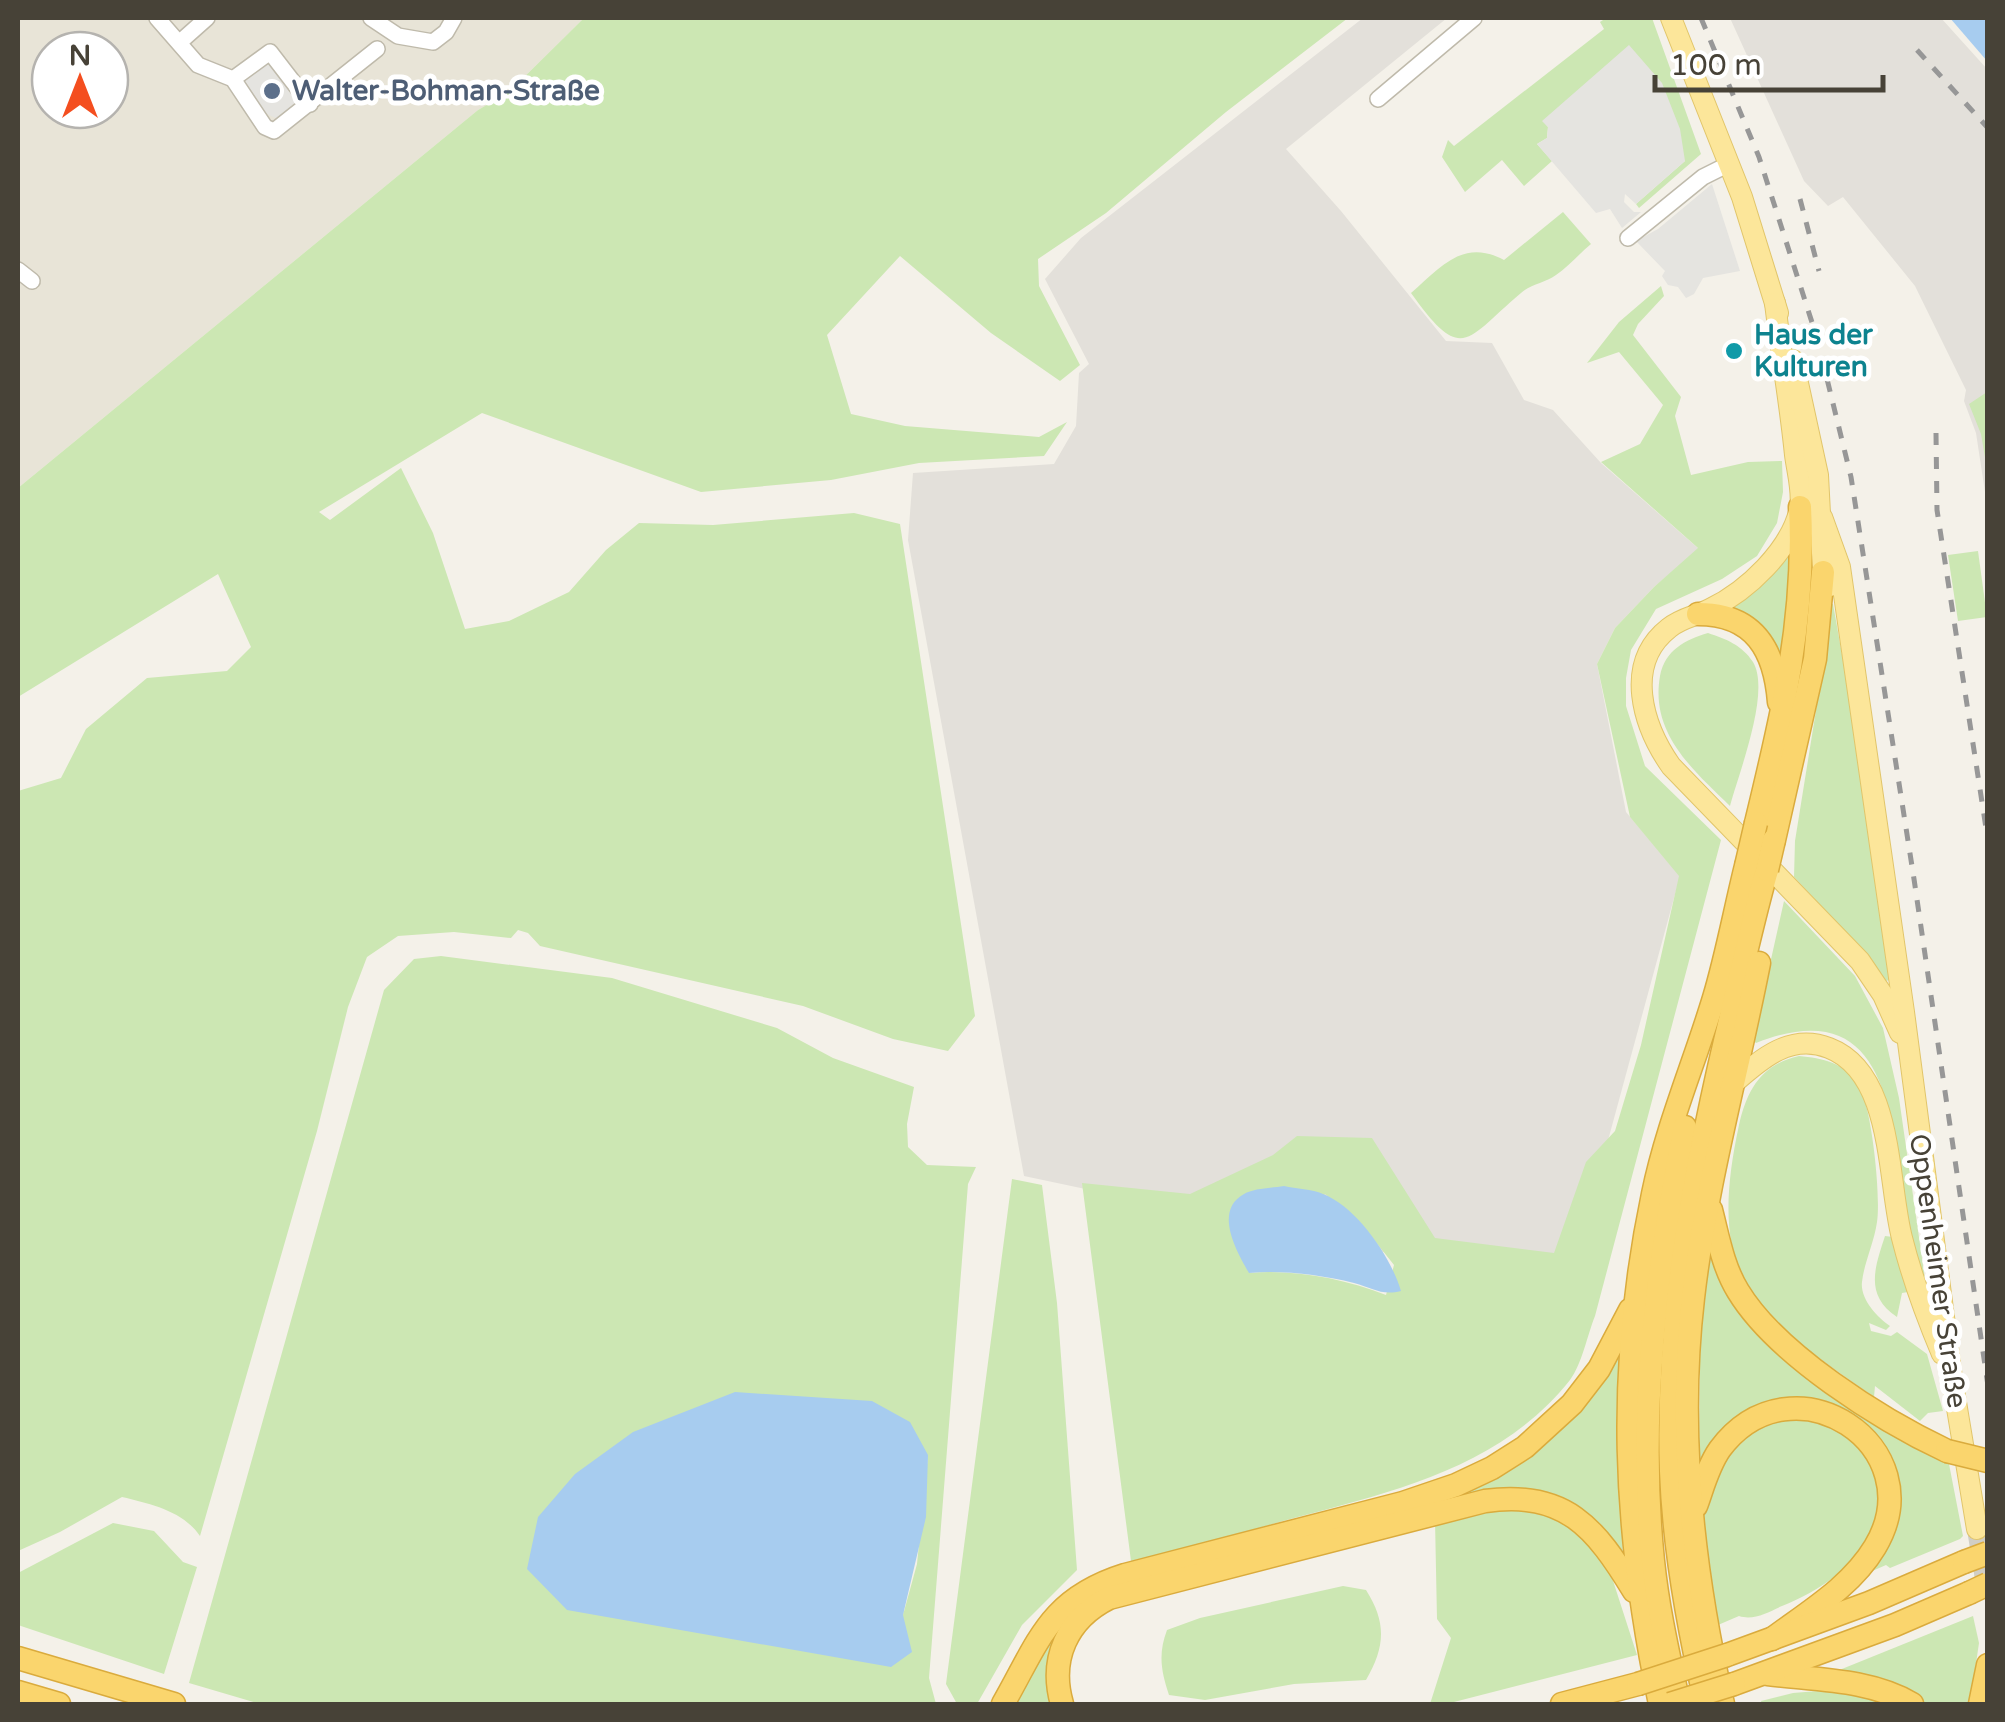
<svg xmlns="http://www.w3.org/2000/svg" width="2005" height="1722" font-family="'Varela Round',sans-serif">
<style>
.residential{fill:#e8e4d7;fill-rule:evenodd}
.industrial{fill:#e3e0da}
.green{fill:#cce7b3;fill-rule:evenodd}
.parking{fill:#e5e4e0}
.water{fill:#a7ccef}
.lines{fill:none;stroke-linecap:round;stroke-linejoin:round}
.major-tunnel{stroke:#d1cec5;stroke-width:20;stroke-dasharray:20 10;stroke-linecap:butt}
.minor-casing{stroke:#bfbaab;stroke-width:18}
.major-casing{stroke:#e1c56a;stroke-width:22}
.highway-casing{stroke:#daab3d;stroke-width:25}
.minor{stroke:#fff;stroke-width:15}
.major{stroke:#fce69a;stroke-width:20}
.highway{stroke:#fad56d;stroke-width:22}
.rail{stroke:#979797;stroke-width:5;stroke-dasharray:12 12;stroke-linecap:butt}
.highway-bridge-casing{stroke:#daab3d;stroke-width:25;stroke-linecap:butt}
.highway-bridge{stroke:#fad56d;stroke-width:22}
.service-dot{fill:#5c6f8a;stroke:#fff;stroke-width:4}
.culture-dot{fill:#0f9aa8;stroke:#fff;stroke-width:4}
.labels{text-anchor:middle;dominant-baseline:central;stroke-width:10;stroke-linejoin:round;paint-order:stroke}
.service-label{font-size:28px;font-weight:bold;fill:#4e5e75;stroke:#fff;text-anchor:start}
.culture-label{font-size:28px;font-weight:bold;fill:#0d838f;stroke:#fff;text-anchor:start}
.street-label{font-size:28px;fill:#474237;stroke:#fff}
</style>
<rect width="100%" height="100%" fill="#f4f1e9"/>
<path class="residential" d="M18,18H584L509,92L478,110L18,488ZM50,50H110V110H50Z"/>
<g class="industrial">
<path d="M1363,18H1447L1286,149L1341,211L1446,341L1492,343L1524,400L1553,410L1601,463L1699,549L1654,587L1615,628L1597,664L1626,812L1680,876L1567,1291L1024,1176L908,540L913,473L1054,464L1076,426L1079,373L1089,364L1045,279L1081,238Z"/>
<path d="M1730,18H1941L1987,69V505L1976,433L1964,401L1966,390L1915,286L1843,197L1828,206L1804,181Z"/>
</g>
<g class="green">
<path d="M584,18H1348L1226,112L1106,213L1038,259L1039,286L1080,365L1060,381L991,333L900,256L827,335L851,414L905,426L1039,437L1067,422L1044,456L919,463L831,480L701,492L482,413L319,512L330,520L401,468L433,533L465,629L509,621L569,592L606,550L639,523L713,525L854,513L900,524L975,1016L948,1051L893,1039L803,1006L540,946L528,933L518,930L511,938L454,932L398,936L367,957L348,1007L317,1131L200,1536C183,1511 151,1504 122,1497L60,1532L18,1551V791L61,778L86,729L147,678L227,671L251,647L218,574L18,697V488L478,110L509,92Z"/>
<path d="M1606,18H1652L1701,154L1639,208L1636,204L1685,161L1543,121L1548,127L1547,138L1537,144L1552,161L1524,186L1502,160L1465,192L1442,157L1448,140L1454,146L1604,29L1600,22Z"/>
<path d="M1563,212L1591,244C1579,254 1568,267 1556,275C1545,283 1531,284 1521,293C1466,339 1463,366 1411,293C1441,267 1463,238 1504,260Z"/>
<path d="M1661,286L1664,296L1638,324L1633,335L1681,397L1675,416L1691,475L1748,462L1782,461L1783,492L1777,523L1757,556L1722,579L1656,609L1631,650L1626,678V706L1645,766L1721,840L1595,1316C1587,1336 1582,1364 1570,1380C1501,1467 1395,1491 1294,1518C1240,1533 1186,1549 1131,1561L1082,1183L1190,1194L1273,1155L1297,1136L1372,1138L1435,1238L1554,1253L1586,1162L1615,1131L1641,1045L1679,876L1630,817L1597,664L1615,628L1654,587L1698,548L1601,462L1640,444L1663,405L1619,352L1587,363L1619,322ZM1325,1194L1360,1222L1394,1265L1386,1295C1344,1279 1295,1269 1249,1273Z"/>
<path d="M1987,392L1988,469H1987L1981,434L1969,404Z"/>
<path d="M1792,550V576L1781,656L1760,626L1726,608Z"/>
<path d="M1978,551L1987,617L1958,621L1948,555Z"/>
<path d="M1829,604H1833L1854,722L1892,980L1884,981L1864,952L1794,877L1795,841L1822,673Z"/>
<path d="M1708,633C1726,639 1742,645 1753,662C1771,692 1739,772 1730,806C1692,769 1650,733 1660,676C1665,650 1685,640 1708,633Z"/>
<path d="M1784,901L1855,976L1883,1028L1899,1098L1926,1286C1920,1267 1911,1248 1907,1228C1891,1136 1898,987 1756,1043L1753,1040Z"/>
<path d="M441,956L612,978L777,1028L833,1058L914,1087L907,1124L908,1147L927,1165L976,1167L968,1184L929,1678L936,1704H260L189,1683L384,990L414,959ZM928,1455L917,1564L903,1615Z"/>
<path d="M1799,1056C1822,1058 1846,1063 1859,1085C1872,1108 1881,1197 1877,1222C1874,1243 1864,1263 1862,1282C1860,1299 1877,1317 1890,1326L1886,1330L1869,1323L1871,1331L1891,1336L1897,1332L1927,1354L1943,1411L1928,1413L1920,1421L1875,1386L1874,1397C1754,1313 1705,1282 1739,1125C1747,1089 1762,1064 1799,1056Z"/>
<path d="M1012,1179L1042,1185L1057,1303L1077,1570L1022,1625L977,1704H957L946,1684Z"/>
<path d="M1885,1236L1893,1237L1908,1292L1902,1293L1897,1317C1864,1295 1875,1267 1885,1236Z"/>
<path d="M1709,1253C1716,1270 1722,1287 1732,1303C1768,1361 1887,1433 1949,1464L1963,1536L1960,1539L1890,1568L1886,1565L1870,1572L1893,1471L1796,1400L1702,1465L1699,1464L1700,1327Z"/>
<path d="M1616,1355L1620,1356L1618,1435L1623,1555C1596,1529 1582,1502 1540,1492C1489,1479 1343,1529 1286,1544C1227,1559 1165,1571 1108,1592C1064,1614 1041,1656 1053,1704H1011C1040,1652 1056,1605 1117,1584L1420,1506L1486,1479L1538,1446L1569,1419Z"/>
<path d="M1802,1415C1818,1423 1845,1429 1859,1441C1865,1447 1869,1460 1873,1468C1906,1533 1834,1586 1782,1606C1768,1612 1754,1621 1739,1616L1718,1625L1703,1518L1720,1463L1763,1423Z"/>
<path d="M1530,1504L1571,1520L1606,1559L1637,1655L1454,1702L1430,1704L1451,1638L1437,1619L1435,1520Z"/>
<path d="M113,1523L154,1531L183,1562L197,1567L164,1674L18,1625V1573Z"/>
<path d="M1343,1586L1366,1590C1387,1623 1385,1647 1366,1680L1294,1684L1205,1700L1169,1695C1161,1671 1158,1654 1167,1630L1200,1618Z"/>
<path d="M1973,1616L1979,1643L1970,1704H1922L1827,1675Z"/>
<path d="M1830,1690L1851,1691L1895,1704H1762L1761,1701L1793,1693Z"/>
</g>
<g class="parking">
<path d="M1629,45L1662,83L1680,129L1685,161L1636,204L1625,194L1624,202L1634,212H1641L1622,228L1610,209L1596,213L1537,144L1547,138L1548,127L1542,121Z"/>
<path d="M271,58L304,100L278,119L267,114L241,82Z"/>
<path d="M1712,184L1740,271L1703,278L1694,294L1686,298L1678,287L1668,285L1662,276L1665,271L1636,241L1658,229Z"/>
</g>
<g class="water">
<path d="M1950,18H1987V61Z"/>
<path d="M1284,1186C1296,1189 1312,1189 1323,1194C1357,1207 1391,1257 1401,1291C1382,1296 1373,1288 1354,1283C1321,1275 1283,1270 1249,1273C1237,1252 1213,1211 1244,1194C1254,1188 1272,1188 1284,1186Z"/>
<path d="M735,1392L872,1401L910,1422L928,1455L926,1517L903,1615L912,1652L891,1667L567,1610L527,1569L538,1517L575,1474L633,1432Z"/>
</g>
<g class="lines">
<path class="major-tunnel" d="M1977,1529L1988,1598"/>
<defs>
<g id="minor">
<path d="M157,18L198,65L233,79L265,127L274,131L377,49"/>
<path d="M371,18L398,36L433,42L446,32L454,18"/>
<path d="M180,42L207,18"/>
<path d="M233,79L270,52L310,104"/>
<path d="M1378,99L1474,18"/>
<path d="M1628,238L1703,177L1729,164"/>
<path d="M18,270L32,281"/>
</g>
<g id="major">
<path d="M1671,18L1742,197L1778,313"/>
<path d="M1775,303C1781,354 1790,404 1795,455C1797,471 1803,492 1800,508C1791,550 1747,591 1710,609C1696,616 1681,618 1669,628C1623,664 1643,726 1671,766L1860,961L1883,995L1900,1033"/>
<path d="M1793,360L1818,475L1823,572L1830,586"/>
<path d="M1822,517L1840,567L1904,1012L1952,1378L1977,1529"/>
<path d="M1735,1082C1762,1058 1791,1033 1829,1048C1894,1073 1887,1180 1902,1238C1912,1278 1926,1316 1942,1354"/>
</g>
<g id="highway">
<path d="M1698,614C1755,614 1775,651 1779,702"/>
<path d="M1756,823C1782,716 1806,619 1800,507"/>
<path d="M1774,840L1815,659L1823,572"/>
<path d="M1711,1210C1718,1237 1723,1267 1738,1291C1776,1354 1881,1420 1947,1451"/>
<path d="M1696,1506C1703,1487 1708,1466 1720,1449C1793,1352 1935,1447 1875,1547C1851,1587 1808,1612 1772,1639"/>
<path d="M1727,1655L1869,1603L1964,1562"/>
<path d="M18,1658L174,1704"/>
<path d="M1768,1674C1816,1680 1870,1679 1912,1704"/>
<path d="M1734,1684L1895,1625L1969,1593"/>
<path d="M18,1692L59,1704"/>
<path d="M1003,1704C1039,1641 1049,1599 1125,1575L1403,1503L1456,1485L1492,1468L1525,1447L1572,1404L1599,1369L1630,1310"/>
<path d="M1062,1704C1049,1659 1067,1619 1109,1598L1485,1501C1565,1490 1595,1527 1634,1591"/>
<path d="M1562,1704L1638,1684"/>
<path d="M1660,1704C1623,1528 1616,1371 1653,1194C1667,1126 1694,1064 1714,998C1727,955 1735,910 1746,866"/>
<path d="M1679,1704C1669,1657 1658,1610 1653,1561C1638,1414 1656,1271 1685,1127"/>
<path d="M1706,1704C1688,1627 1674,1550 1671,1471C1666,1324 1692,1183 1725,1041C1739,984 1751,926 1767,870"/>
<path d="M1723,1704C1693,1572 1677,1434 1693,1298C1706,1185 1737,1075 1759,963"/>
<path d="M1980,1704L1988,1665"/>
</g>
</defs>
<use href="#minor" class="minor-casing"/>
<use href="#major" class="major-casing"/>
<use href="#highway" class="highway-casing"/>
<use href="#minor" class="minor"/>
<use href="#major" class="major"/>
<use href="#highway" class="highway"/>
<g class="rail">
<path d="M1701,18L1759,157L1817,338L1851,477L1914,879L1988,1386"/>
<path d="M1917,50L1988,128"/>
<path d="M1800,199L1819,271"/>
<path d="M1936,433L1937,510L1988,841"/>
</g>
<defs>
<g id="highway-bridge">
<path d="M1746,866L1756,823"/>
<path d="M1767,870L1774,840"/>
<path d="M1947,1451L1988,1461"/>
<path d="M1964,1562L1988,1553"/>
<path d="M1969,1593L1988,1584"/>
<path d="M1638,1684L1727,1655"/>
<path d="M1670,1704L1734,1684"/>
</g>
</defs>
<use href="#highway-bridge" class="highway-bridge-casing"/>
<use href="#highway-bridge" class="highway-bridge"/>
</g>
<circle class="service-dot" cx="272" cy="91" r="10"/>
<circle class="culture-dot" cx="1734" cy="351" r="10"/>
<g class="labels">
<g class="service-label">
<text x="292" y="91">Walter-Bohman-Straße</text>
</g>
<g class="culture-label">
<text x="1754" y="335">Haus der<tspan x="1754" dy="32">Kulturen</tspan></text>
</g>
<g class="street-label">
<text transform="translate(1938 1271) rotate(82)">Oppenheimer Straße</text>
</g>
</g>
<rect width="2005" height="1722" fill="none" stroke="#474237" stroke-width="40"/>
<g transform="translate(80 80)"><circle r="48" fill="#ffffff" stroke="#b5b3af" stroke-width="2.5"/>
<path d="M0-8L18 38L0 25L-18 38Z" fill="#f44e1f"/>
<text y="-15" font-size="28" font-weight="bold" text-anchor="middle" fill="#474237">N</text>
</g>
<path d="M1655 75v15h228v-15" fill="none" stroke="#474237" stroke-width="5"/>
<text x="1670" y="75" font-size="30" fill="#474237" stroke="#ffffff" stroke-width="8" paint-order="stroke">100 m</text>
</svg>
